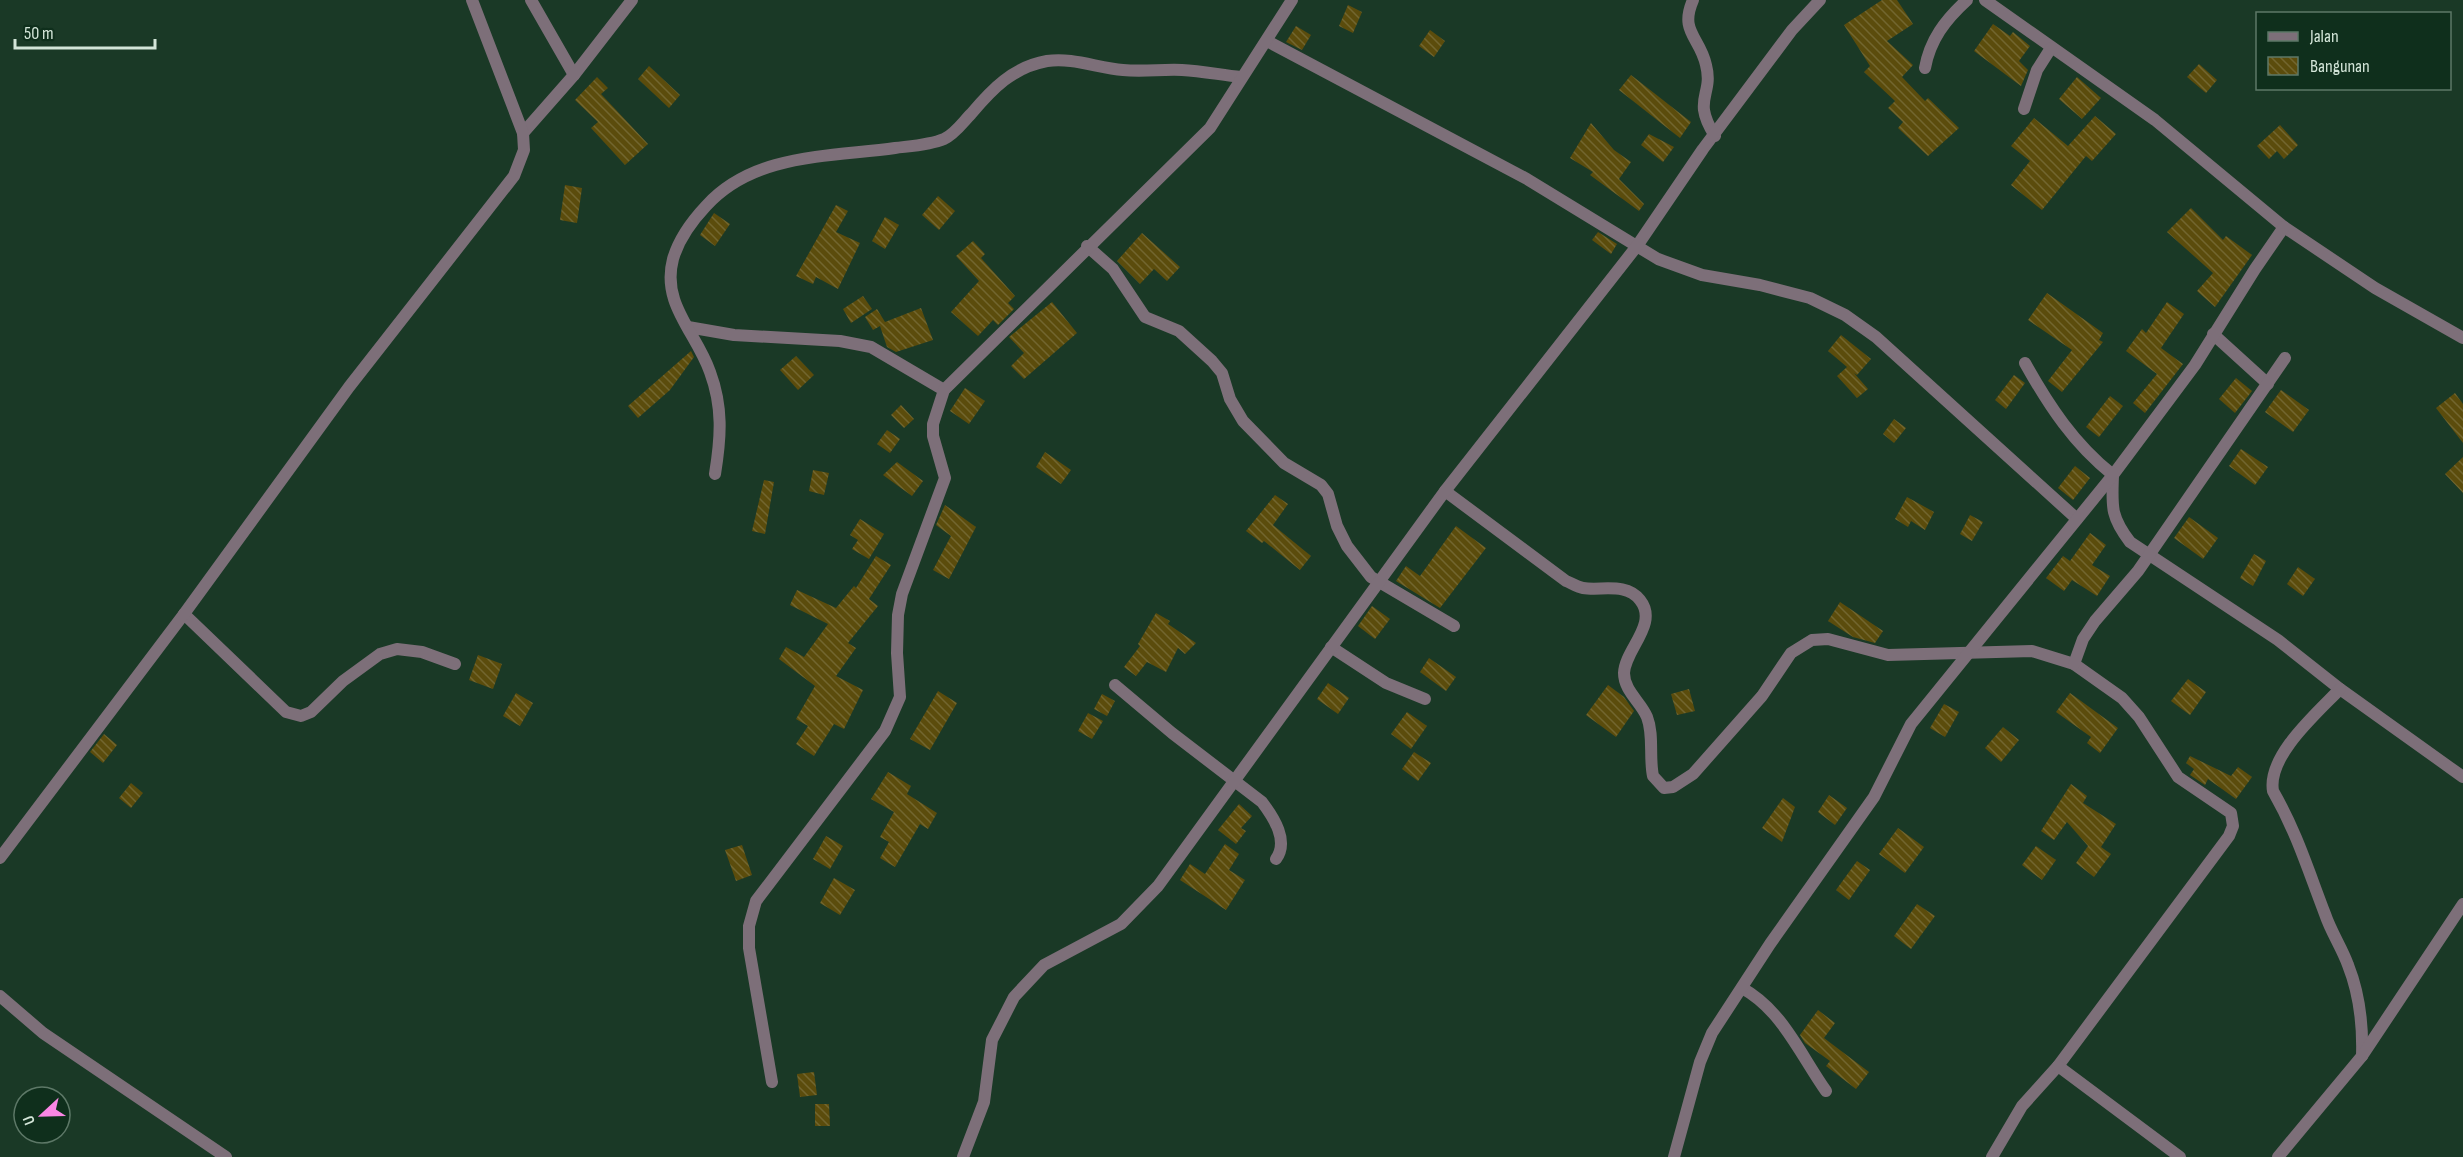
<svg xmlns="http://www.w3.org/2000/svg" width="2463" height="1157" font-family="'Sofia Sans Condensed',sans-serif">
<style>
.building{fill:url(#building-back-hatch)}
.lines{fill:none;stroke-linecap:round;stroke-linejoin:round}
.street{stroke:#7d6f79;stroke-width:12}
</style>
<defs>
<pattern id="building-back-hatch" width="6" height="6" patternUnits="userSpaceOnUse" patternTransform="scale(1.5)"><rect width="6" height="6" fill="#5b4c0c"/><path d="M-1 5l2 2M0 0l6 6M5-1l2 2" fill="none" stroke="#72662f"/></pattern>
</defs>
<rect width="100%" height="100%" fill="#1a3926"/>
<g class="building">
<path d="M1882,0H1897L1913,24L1887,41L1913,65L1902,77L1925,101L1928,98L1959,128L1928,156L1898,128L1903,122L1888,108L1895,101L1864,72L1870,66L1844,25Z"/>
<path d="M1348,5L1362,12L1353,33L1339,26Z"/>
<path d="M1993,24L2010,36L2013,32L2030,46L2019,61L2028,70L2021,86L1974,51Z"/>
<path d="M1296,26L1311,35L1302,50L1286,42Z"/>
<path d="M1430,30L1445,41L1434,57L1419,46Z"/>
<path d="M2199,64L2217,80L2206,93L2187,77Z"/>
<path d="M649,66L680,95L669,108L638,79Z"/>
<path d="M1631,75L1691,122L1680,138L1619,90Z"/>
<path d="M597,77L608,88L601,94L648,144L625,165L591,128L598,122L575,100Z"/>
<path d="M2077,77L2101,98L2082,119L2059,99Z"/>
<path d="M2095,116L2116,134L2092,161L2086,156L2042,210L2011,185L2030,161L2011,146L2034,118L2068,146Z"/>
<path d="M1591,123L1614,150L1631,162L1619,179L1644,204L1639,211L1590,175L1593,172L1570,158Z"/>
<path d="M2280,125L2298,145L2284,159L2277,151L2269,159L2257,146Z"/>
<path d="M1649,134L1674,147L1663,162L1641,145Z"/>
<path d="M565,185L582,188L577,223L560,220Z"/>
<path d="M938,196L955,211L939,230L922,215Z"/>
<path d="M836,205L848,211L836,232L860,243L838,289L816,277L813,284L796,276Z"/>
<path d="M2191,208L2223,240L2226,236L2252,255L2215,307L2197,291L2213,273L2167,232Z"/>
<path d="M714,213L730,224L715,246L700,235Z"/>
<path d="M885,217L899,225L885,249L872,241Z"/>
<path d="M1598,232L1617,244L1611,254L1592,240Z"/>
<path d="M1142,233L1180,267L1167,281L1154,269L1140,284L1117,261Z"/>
<path d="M973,241L985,254L981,258L1015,296L1008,303L1014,309L998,325L993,320L978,336L951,312L979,281L956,256Z"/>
<path d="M2047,293L2103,333L2099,340L2103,342L2062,392L2048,381L2072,350L2028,320Z"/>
<path d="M863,296L872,309L851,323L843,309Z"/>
<path d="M1052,302L1077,333L1024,379L1011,366L1024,353L1009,337Z"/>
<path d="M2167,302L2184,314L2161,348L2183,364L2145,413L2133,403L2157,374L2126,351L2142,329L2146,333Z"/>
<path d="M921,308L933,340L896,352L887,347L880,326L873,330L865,317L877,309L885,322Z"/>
<path d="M1841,335L1871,359L1857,375L1854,373L1868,389L1857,398L1837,376L1847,367L1828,351Z"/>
<path d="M691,351L694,357L670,390L638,418L628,406Z"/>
<path d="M796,356L814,375L798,390L780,370Z"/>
<path d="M2014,375L2025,383L2006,409L1995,400Z"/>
<path d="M2236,378L2252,391L2235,413L2219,399Z"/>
<path d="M965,388L985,401L969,424L950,411Z"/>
<path d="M2281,390L2309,410L2293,432L2265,412Z"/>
<path d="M2455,393L2463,404V443L2436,408Z"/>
<path d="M2110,396L2123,406L2099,437L2086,427Z"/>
<path d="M901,405L914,419L904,428L891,415Z"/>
<path d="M1894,419L1906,428L1894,443L1883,434Z"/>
<path d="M887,430L900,439L890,453L877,444Z"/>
<path d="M2241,449L2268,467L2255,485L2229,466Z"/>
<path d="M1045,452L1071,470L1061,484L1036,467Z"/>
<path d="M2463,457V493L2445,474Z"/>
<path d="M897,462L923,481L912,496L883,475Z"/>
<path d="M2075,466L2090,478L2073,500L2058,488Z"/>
<path d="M813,470L829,473L824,495L809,491Z"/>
<path d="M764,480L774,482L765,534L752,531Z"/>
<path d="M1275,495L1288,504L1273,525L1311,556L1300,570L1264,541L1262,543L1246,531Z"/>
<path d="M1907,497L1934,512L1925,530L1911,521L1908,527L1895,519Z"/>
<path d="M945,505L976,527L949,579L933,570L951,536L936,525Z"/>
<path d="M1970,515L1983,522L1972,541L1960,534Z"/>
<path d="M2189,517L2218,538L2203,559L2174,538Z"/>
<path d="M860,519L884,534L869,559L852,549L858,540L850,535Z"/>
<path d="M1456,526L1486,548L1440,608L1396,581L1406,566L1420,576Z"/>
<path d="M2090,533L2106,545L2092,565L2110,576L2097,596L2072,580L2064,591L2046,578L2063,556L2070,561Z"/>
<path d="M2254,554L2266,561L2253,586L2240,578Z"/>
<path d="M876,556L891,565L869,599L878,606L848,643L856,648L836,676L863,690L844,729L834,724L814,756L796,744L808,726L796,719L815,686L779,659L786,647L804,657L828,624L790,605L797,590L836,608L854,586L856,588Z"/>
<path d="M2298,567L2315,579L2303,596L2287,584Z"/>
<path d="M1840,602L1883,631L1875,643L1853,637L1828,621Z"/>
<path d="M1372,606L1390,619L1375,639L1358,626Z"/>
<path d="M1156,613L1170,621L1168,624L1196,643L1185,654L1178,648L1166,672L1147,662L1136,676L1124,667L1140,646L1138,644Z"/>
<path d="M478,655L502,664L493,689L469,680Z"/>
<path d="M1429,658L1456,677L1446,691L1420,672Z"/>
<path d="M2188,679L2206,692L2190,715L2171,701Z"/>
<path d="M1328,683L1349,698L1338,714L1317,699Z"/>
<path d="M1608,685L1624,697L1634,711L1616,737L1586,715Z"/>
<path d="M1689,689L1695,711L1677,715L1671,694Z"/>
<path d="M938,691L957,703L930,750L910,739Z"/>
<path d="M516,693L533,703L520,726L503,716Z"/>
<path d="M2070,693L2118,728L2100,753L2087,743L2091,737L2056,712Z"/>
<path d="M1102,694L1115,701L1107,716L1094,709Z"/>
<path d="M1944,704L1959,712L1945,737L1930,728Z"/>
<path d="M1407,712L1427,726L1411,749L1391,734Z"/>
<path d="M1088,713L1103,721L1092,739L1078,731Z"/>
<path d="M2003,727L2019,740L2001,762L1985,748Z"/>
<path d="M104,734L117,745L103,763L90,752Z"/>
<path d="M1414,752L1431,763L1418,781L1402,769Z"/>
<path d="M2190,756L2231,776L2238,767L2252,777L2236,799L2208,779L2205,785L2190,775L2194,769L2186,763Z"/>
<path d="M888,772L911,786L907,794L937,813L928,829L920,824L895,867L880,858L889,842L880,837L894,812L871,799Z"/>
<path d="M131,783L143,793L131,808L119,798Z"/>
<path d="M2071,784L2087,796L2083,803L2116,824L2101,847L2111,854L2094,877L2076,863L2088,846L2067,822L2054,840L2041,831Z"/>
<path d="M1829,795L1847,808L1835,825L1818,812Z"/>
<path d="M1783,798L1795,807L1782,842L1762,828Z"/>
<path d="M1239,804L1252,816L1241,828L1246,831L1236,844L1218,830Z"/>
<path d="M1898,828L1924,847L1905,873L1879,854Z"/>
<path d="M826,836L843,846L830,869L813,859Z"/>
<path d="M1225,844L1239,854L1229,870L1245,880L1226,910L1180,880L1190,864L1205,874Z"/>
<path d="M742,845L752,875L736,881L725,850Z"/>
<path d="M2036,846L2056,860L2042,880L2022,865Z"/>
<path d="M1857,861L1870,870L1849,900L1836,890Z"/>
<path d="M834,878L855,890L840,915L820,903Z"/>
<path d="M1917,904L1935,916L1911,949L1894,936Z"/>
<path d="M1818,1010L1835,1023L1824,1038L1869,1072L1856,1089L1826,1066L1830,1061L1805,1043L1800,1035Z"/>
<path d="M814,1072L817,1095L800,1097L797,1074Z"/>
<path d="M815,1104H829L830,1126H815Z"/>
</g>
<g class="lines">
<g class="street">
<path d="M531,0L574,75"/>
<path d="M1693,0C1679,32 1700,37 1706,65C1714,96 1691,98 1715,136"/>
<path d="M1985,0L2155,120L2284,227L2375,288L2463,338"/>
<path d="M1267,41L1527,179L1658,259L1702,275L1760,285L1810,298L1845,315L1876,337L2077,519"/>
<path d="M1925,68C1930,40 1945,20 1967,0"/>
<path d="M2024,109L2037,70L2051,48"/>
<path d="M523,133L574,75L632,0"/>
<path d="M1087,246L1113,269L1145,317L1179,331L1212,361L1222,373L1230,399L1243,421L1284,463L1321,485L1328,494L1337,526L1347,546L1371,577L1454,626"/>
<path d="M688,327L734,335L840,341L871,347L944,390"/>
<path d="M2213,334L2268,384"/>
<path d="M2025,363C2049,406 2074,444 2113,475C2112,506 2110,516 2130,542L2278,640L2340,689L2463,777"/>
<path d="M715,474C721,437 723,407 710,372C696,332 661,304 673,259C679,238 691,222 706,206C754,153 830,157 895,148C911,146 930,145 944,139C955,134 963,122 971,114C992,89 1013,67 1047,61C1072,57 1098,68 1123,70C1143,72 1163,69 1182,70C1202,71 1221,75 1241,77"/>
<path d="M1445,491L1566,581C1571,583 1577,587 1583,588C1601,591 1626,582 1640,600C1659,624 1625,649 1624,673C1624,691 1641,702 1647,717C1654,735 1649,757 1653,776L1664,788L1673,787L1693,774L1762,696L1791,653L1812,640L1828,639L1888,655L2032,651L2074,664L2122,698L2139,717L2178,777L2231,813L2233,826L2229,836L2058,1066L2022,1106L1992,1157"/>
<path d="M184,614L286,712L301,716L311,712L343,681L380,654L397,649L422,652L455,664"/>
<path d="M1331,647L1386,683L1425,699"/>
<path d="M2074,664L2083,639L2095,621L2138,571L2285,358"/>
<path d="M1115,685L1172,733L1262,802C1274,818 1289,841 1276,859"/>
<path d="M2340,689C2317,713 2267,756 2273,791C2297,833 2308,870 2325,914C2331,932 2342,948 2348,965C2360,995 2363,1024 2362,1056"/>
<path d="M0,858L184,614L349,387L514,176L524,150L523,133L472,0"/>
<path d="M1742,988C1782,1010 1800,1054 1826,1091"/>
<path d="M0,996L43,1033L226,1157"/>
<path d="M2058,1066L2180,1157"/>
<path d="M772,1082L749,948V926L756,901L885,731L900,697L897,653L898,615L902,594L945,478L933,436V424L944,390L1210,128L1292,0"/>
<path d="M963,1157L984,1102L992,1040L1014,997L1044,965L1121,924L1158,886L1445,491L1637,246L1703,149L1792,30L1820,0"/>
<path d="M1674,1157L1700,1062L1712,1033L1770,944L1874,797L1911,724L2113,475L2195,365L2255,269L2284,227"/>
<path d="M2278,1157L2362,1056L2463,904"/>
</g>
</g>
<rect x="2256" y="12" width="195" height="78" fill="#0f2f1c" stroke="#5d7867" stroke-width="1.5"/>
<rect x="2268" y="32" width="30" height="9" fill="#7d6f79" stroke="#5d7867" stroke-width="1.5"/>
<text x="2310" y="42" font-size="18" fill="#d3e5d8">Jalan</text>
<rect x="2268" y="57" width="30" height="18" fill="url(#building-back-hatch)" stroke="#5d7867" stroke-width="1.5"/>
<text x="2310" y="72" font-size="18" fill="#d3e5d8">Bangunan</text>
<g transform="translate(42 1115) rotate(248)"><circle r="28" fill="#0f2f1c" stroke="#5d7867" stroke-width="1.5"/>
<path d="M0-4.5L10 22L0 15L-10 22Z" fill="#fb86e5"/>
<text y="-9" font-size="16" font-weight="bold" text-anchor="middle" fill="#d3e5d8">U</text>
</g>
<path d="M15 39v9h140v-9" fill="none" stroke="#d3e5d8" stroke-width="3"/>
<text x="24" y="39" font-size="18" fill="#d3e5d8" stroke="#0f2f1c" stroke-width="4.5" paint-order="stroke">50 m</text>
</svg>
